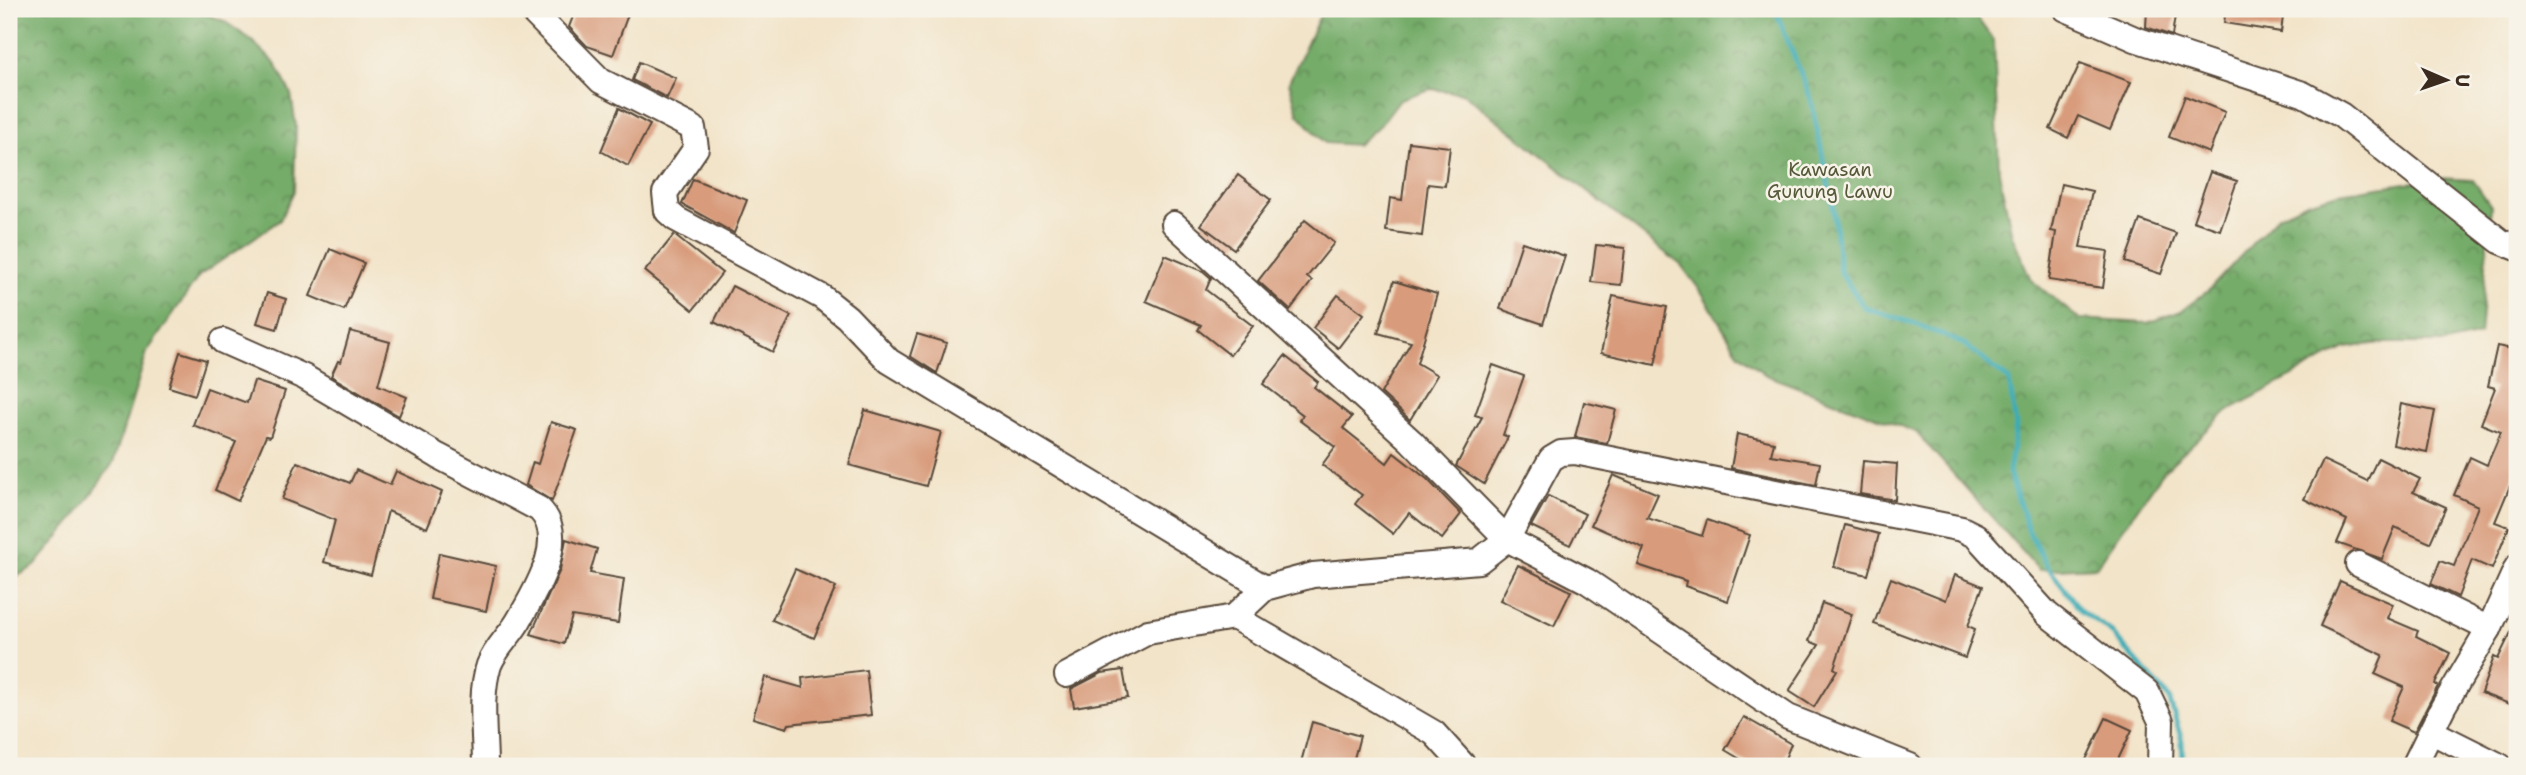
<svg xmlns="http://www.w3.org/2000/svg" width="2526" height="775" font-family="'Shantell Sans',sans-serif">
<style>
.forest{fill:url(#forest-crowns);stroke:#586b44;stroke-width:2}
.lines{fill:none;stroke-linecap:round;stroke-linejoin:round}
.stream{stroke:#3bacb6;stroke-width:5}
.building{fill:#d89b7b}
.minor-casing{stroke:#564638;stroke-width:28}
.minor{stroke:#fff;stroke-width:24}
.labels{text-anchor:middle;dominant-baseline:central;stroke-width:5;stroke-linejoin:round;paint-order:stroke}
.park-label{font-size:19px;fill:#555939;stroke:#f7f3e8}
</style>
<defs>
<pattern id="forest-crowns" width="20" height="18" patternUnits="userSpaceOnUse" patternTransform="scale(1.75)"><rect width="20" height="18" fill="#75ac69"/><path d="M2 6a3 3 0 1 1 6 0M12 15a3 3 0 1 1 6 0" fill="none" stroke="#618c56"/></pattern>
</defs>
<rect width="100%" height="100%" fill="#f7f3e8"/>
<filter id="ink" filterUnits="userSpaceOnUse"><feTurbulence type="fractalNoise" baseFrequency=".0143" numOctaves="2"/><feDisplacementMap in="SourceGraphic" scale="14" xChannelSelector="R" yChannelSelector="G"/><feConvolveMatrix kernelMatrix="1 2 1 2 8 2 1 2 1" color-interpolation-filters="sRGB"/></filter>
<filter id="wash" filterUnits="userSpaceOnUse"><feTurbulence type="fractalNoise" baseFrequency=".00686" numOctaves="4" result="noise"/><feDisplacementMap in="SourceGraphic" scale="28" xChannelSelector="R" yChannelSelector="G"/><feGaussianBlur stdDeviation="1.57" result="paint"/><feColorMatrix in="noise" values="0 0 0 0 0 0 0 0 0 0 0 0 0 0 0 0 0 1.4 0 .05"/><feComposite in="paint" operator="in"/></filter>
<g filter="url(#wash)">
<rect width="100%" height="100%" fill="#f2e4c9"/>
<g class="forest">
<path d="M9,9H193L224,21L251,40L276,64L291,94L296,126L294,191L280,220L199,276L147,352L113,463L76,516L35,566L9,581Z"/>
<path d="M1323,9H1964L1975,15L1994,41L1999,172L2012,235L2031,280L2079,319L2147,323L2181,311L2209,290L2278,216L2307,202L2339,193L2439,178L2473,180L2491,206L2480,335L2446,343H2380L2345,348L2227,411L2164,471L2096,567L2039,570L1916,432L1766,375L1738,353L1702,293L1681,265L1463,93L1430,89L1400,99L1381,124L1357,145L1325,143L1298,114L1289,82Z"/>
</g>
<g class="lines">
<path class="stream" d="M1775,9L1811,99L1833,207L1840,272L1865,308L1916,324L1964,344L2009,380L2016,426L2009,472L2029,532L2047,566L2082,612L2109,630L2169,698L2182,741L2183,766"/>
</g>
<g id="blocks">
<g class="building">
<path d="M576,9H630L613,55L587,46L569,27Z"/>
<path d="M2147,9H2176L2172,36L2146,27Z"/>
<path d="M2226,9H2284L2281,32L2224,23Z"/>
<path d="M639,62L676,78L667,98L632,80Z"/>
<path d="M2080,63L2131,82L2110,130L2078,116L2068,138L2050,129Z"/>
<path d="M2185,96L2225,112L2209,153L2169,137Z"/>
<path d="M619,108L650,125L628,166L601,151Z"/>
<path d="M1409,142L1450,147L1445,186L1428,184L1422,236L1386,231L1390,198L1402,200Z"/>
<path d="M2210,172L2237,181L2220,230L2193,221Z"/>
<path d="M1238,175L1271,200L1234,249L1201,225Z"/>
<path d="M693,179L747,200L734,233L682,204Z"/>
<path d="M2061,184L2092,191L2080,247L2108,251L2103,288L2049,280L2056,232L2051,231Z"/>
<path d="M1305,220L1334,243L1307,277L1312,281L1290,310L1258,281Z"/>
<path d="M2140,220L2176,233L2161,274L2125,262Z"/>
<path d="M674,235L722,273L693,310L645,271Z"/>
<path d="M1522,242L1565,256L1543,324L1500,309Z"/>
<path d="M1596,245L1625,248L1621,285L1591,282Z"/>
<path d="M330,249L364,263L344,310L310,296Z"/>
<path d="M1165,255L1203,271L1211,278L1206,290L1253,326L1230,355L1198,330L1201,325L1146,301Z"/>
<path d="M1394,281L1437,294L1417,363L1437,375L1410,420L1381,393L1411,342L1378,333Z"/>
<path d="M732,286L791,316L773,352L714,322Z"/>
<path d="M267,293L286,299L277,329L257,323Z"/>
<path d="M1338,295L1364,314L1338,348L1313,328Z"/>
<path d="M1613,296L1667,307L1655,365L1601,353Z"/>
<path d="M350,331L390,342L378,385L407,397L399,416L331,376L338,361L341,362Z"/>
<path d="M917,334L947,343L937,373L910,356Z"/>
<path d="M2497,346L2517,350L2514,400L2517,401V469L2495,522L2509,527L2492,569L2472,560L2458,597L2431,584L2440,561L2454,566L2478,506L2454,495L2470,457L2487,465L2501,432L2481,424L2495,388L2488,386Z"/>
<path d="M180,352L206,360L195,395L169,387Z"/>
<path d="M1285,356L1318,382L1314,387L1352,417L1343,428L1387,463L1394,453L1427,479L1461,514L1442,539L1409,513L1393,534L1355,504L1362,495L1322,465L1335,447L1299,420L1303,415L1263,384Z"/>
<path d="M1493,365L1524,376L1503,435L1508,437L1484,484L1456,466L1482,417L1475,415Z"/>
<path d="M254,381L285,391L270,437L266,436L238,501L215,490L236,442L193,425L207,388L247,403Z"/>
<path d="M1584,402L1616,410L1607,443L1575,437Z"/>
<path d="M2401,404L2435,411L2427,452L2393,445Z"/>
<path d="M865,410L941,432L926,486L849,465Z"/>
<path d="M551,422L577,430L552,501L526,485L533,462L538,464Z"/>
<path d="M1737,434L1774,442L1771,455L1820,463L1816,485L1731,468Z"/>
<path d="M2378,458L2420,479L2413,492L2446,507L2430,543L2395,527L2382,559L2337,543L2347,520L2304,499L2323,460L2367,481Z"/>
<path d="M1863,461L1897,464L1895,500L1860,494Z"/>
<path d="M297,462L350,483L356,470L390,485L396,471L442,492L427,528L388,511L371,575L324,562L335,520L282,499Z"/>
<path d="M1613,475L1658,494L1647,518L1702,536L1707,520L1750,535L1728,601L1685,586L1686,581L1638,565L1644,548L1591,525Z"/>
<path d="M1548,496L1585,514L1570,545L1531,526Z"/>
<path d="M1845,525L1879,534L1868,575L1834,567Z"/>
<path d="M566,539L597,549L590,573L624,579L618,623L572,616L564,644L531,634L560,570Z"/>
<path d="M439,553L496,566L486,611L430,599Z"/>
<path d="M1518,565L1571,591L1554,626L1500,600Z"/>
<path d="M795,569L836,587L814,638L772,620Z"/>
<path d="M1955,575L1983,586L1968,626L1975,629L1965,658L1874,624L1891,578L1946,600Z"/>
<path d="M2340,581L2393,604L2387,618L2418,631L2416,636L2450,653L2435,684L2438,686L2414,732L2389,721L2404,687L2375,674L2383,655L2320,626Z"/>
<path d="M1822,603L1852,614L1834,668L1837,670L1814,707L1789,691L1819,645L1809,641Z"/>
<path d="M2517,620V707L2481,693L2494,657L2498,659Z"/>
<path d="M866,670L871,715L789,724L787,728L753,718L765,677L803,688L802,678Z"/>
<path d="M1123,670L1128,698L1074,707L1071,689L1102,673Z"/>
<path d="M1744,717L1791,744L1782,766H1752L1725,750Z"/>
<path d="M2106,718L2132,730L2115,766H2083Z"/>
<path d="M1312,722L1360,736L1352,766H1300Z"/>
</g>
</g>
</g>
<g filter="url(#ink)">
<use href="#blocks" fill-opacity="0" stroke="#564638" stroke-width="2"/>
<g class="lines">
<defs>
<g id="minor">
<path d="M530,9L601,81L693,128L696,148L665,193L667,211L676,219L822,297L847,317L889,361L1265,588"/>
<path d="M2066,9L2135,39L2303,94L2341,115L2500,241L2517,248"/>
<path d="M1174,224L1411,441L1507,539L1587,581L1788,717L1910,766"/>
<path d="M223,341L304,377L438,456L539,509C569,538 536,590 519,620C510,636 496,647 489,665C479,694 485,735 485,766"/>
<path d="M2358,564L2489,629"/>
<path d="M1234,617L1434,733L1464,766"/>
<path d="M1067,675L1148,632L1234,617L1265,588L1313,575L1479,561L1507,539L1551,459L1561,453L1575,452L1962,529L1976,536L2047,614L2147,692L2161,721L2160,766"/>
<path d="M2432,732L2500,766"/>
<path d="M2414,766L2443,707L2489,629L2517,567"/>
</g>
</defs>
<use href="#minor" class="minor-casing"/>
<use href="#minor" class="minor"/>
</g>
</g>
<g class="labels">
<g class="park-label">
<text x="1830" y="169">Kawasan<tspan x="1830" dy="22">Gunung Lawu</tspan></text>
</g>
</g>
<rect width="2526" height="775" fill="none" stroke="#f7f3e8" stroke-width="35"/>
<g transform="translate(2446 80) rotate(92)" stroke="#f7f3e8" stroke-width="5" paint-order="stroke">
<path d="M0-5L12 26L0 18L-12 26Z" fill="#3b2a1e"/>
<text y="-10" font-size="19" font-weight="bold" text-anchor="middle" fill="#3b2a1e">U</text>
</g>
</svg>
